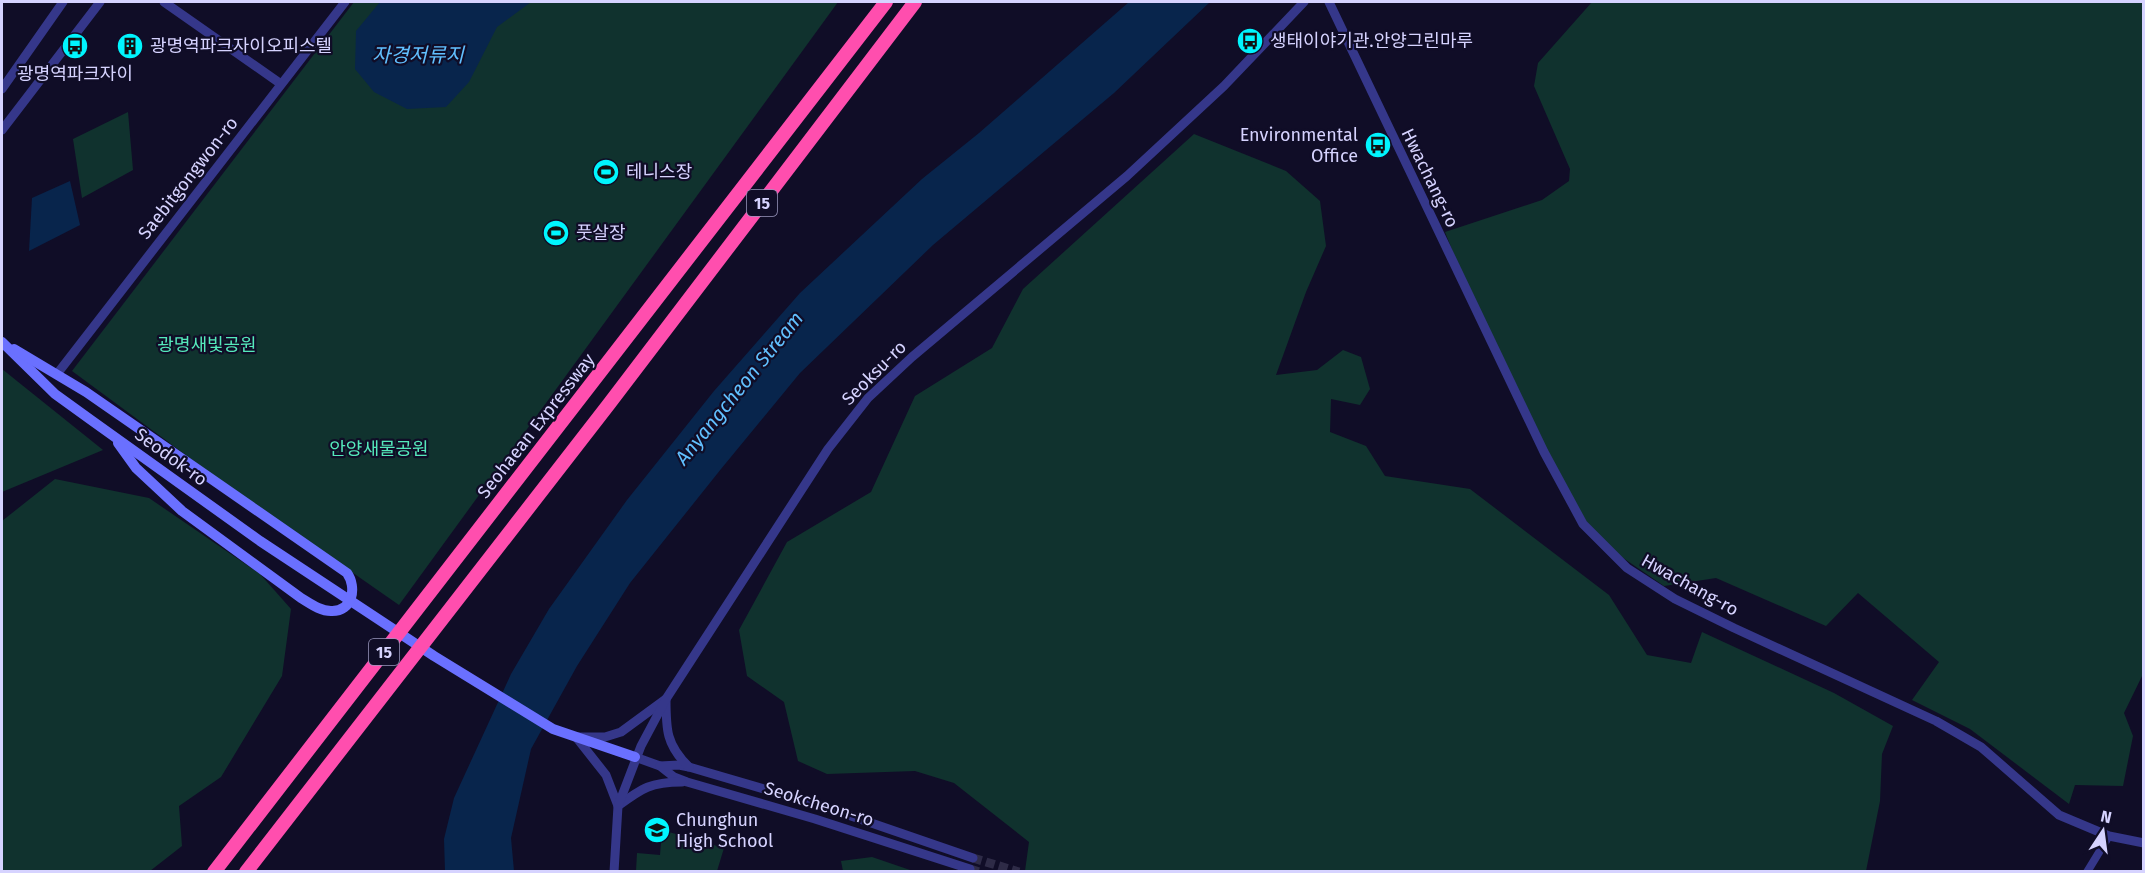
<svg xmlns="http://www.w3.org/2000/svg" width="2145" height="873" font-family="'Fira Sans','Noto Sans KR',sans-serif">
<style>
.green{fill:#10322e}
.water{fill:#08254c}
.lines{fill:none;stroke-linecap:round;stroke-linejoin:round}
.tertiary-tunnel{stroke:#2e2b47;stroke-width:9;stroke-dasharray:9 4.5;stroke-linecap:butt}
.minor{stroke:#35378a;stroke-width:8}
.tertiary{stroke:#35378a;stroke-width:9}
.secondary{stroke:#6a70ff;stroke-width:10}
.motorway{stroke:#ff4eae;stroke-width:14}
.labels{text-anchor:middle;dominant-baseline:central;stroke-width:4.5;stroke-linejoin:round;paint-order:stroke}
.shield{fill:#100d27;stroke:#9b98be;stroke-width:1.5}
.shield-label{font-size:16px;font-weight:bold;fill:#d6d3ff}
.poi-label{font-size:18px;fill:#d6d3ff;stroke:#100d27;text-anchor:start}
.street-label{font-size:18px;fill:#d6d3ff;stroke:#100d27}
.park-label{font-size:18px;fill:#55e9bb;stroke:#100d27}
.water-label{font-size:20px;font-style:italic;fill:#61c0ff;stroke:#100d27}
</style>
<rect width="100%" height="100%" fill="#100d27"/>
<g class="green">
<path d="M354,2H838L399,605L221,481L72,371Z"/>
<path d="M1592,2H2143L2144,672L2124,713L2133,736L2123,786L2075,785L2069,804L1970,729L1912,700L1939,662L1858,593L1826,626L1716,578L1664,586L1613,551L1586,521L1552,464L1465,282L1445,232L1542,200L1569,181L1570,169L1534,86L1538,63Z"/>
<path d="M128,112L133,170L82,198L73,139Z"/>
<path d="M1194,134L1286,171L1320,201L1326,246L1306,292L1276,375L1317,370L1343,350L1361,357L1370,389L1360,405L1331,399L1330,432L1366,446L1385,476L1470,489L1609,595L1647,655L1691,663L1702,632L1834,693L1893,726L1882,754L1880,801L1866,871H1025L1029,842L954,783L915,771L827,774L798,761L784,702L747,676L739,630L787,542L871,492L915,396L992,348L1023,289Z"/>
<path d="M2,369L103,450L2,492Z"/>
<path d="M55,479L149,498L260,574L291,609L282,676L221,777L179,806L182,846L150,871H2V521Z"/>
<path d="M662,830L724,848L717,871H636L637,853L660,855Z"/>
<path d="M872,857L913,871H843L841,861Z"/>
</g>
<g class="water">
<path d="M380,2H531L497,27L469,82L446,107L407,109L374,92L355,69L356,31Z"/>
<path d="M1129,2H1210L1114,93L933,245L800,373L721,469L630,583L577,666L531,749L511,838L514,871H445L444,839L454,798L511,674L549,609L627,500L714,391L800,293L922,179L979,133Z"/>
<path d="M70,181L80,225L29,251L32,198Z"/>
</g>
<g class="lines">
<g class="tertiary-tunnel">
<path d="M973,858L1019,872"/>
<path d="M970,869L979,872"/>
</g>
<path class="minor" d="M2087,872L2109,836"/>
<g class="tertiary">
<path d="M164,2L281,84"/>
<path d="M1329,2L1544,452L1583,524L1627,568L1675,599L1734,628L1936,721L1981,747L2059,815L2109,836L2144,843"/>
<path d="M2,89L63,2"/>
<path d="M2,130L100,2"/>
<path d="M57,374L345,2"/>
<path d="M635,757L660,766L674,777L687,782L815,819L970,869"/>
<path d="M660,766L679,765L689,767L822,806L973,858"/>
<path d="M682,782C651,782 642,788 618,806L606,775L576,737H605L621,732L666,699C666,729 666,745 689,767"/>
<path d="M614,872L618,806L641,746L666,699L828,449L868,398L912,357L1127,176L1224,86L1304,2"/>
</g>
<g class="secondary">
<path d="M2,342L55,394L91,420L260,541L434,656L553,729L635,757"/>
<path d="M14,349L86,392L347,573C357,587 353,612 331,611C320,611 311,604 301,598L182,511L136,468L118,443"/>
</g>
<g class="motorway">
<path d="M214,872L886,2"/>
<path d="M246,872L609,404L915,2"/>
</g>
</g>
<defs>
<symbol id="bus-disc" viewBox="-11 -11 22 22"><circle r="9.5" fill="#00f5fe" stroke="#100d27"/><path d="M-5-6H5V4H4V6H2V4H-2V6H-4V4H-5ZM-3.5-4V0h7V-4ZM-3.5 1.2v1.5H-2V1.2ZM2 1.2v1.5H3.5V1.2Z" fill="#111"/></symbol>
<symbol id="building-disc" viewBox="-11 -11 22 22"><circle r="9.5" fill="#00f5fe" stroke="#100d27"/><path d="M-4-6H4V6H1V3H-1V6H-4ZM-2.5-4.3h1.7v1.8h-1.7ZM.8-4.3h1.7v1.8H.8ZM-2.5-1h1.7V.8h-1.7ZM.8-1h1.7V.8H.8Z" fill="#111"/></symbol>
<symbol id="stadium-disc" viewBox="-11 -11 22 22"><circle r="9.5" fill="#00f5fe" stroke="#100d27"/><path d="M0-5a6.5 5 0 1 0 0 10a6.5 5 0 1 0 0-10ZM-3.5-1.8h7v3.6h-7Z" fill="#111"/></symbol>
<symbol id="school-disc" viewBox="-11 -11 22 22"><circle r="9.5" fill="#00f5fe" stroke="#100d27"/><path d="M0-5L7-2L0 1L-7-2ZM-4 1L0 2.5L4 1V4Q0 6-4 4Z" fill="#111"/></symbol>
</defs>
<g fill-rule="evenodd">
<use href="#bus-disc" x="1235" y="26" width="30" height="30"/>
<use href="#bus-disc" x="60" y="31" width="30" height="30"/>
<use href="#building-disc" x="115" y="31" width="30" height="30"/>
<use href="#bus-disc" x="1363" y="130" width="30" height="30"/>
<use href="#stadium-disc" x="591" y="157" width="30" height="30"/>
<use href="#stadium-disc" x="541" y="218" width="30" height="30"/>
<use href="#school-disc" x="642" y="815" width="30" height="30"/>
</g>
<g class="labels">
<g class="shield">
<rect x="747" y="190" width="30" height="26" rx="4.5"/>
<rect x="369" y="639" width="30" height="26" rx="4.5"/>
</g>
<g class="shield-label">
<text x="762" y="203">15</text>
<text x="384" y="652">15</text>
</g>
<g class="poi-label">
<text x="1270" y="41">생태이야기관.안양그린마루</text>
<text x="150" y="46">광명역파크자이오피스텔</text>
<text x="75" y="74" text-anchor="middle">광명역파크자이</text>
<text x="1358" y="135" text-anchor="end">Environmental<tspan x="1358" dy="21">Office</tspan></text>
<text x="626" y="172">테니스장</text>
<text x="576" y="233">풋살장</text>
<text x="676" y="820">Chunghun<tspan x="676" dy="21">High School</tspan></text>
</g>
<g class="street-label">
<text transform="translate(188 178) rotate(-52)">Saebitgongwon-ro</text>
<text transform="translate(1430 178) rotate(64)">Hwachang-ro</text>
<text transform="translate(874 373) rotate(-45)">Seoksu-ro</text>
<text transform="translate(536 426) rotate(-52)">Seohaean Expressway</text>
<text transform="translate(171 457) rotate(36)">Seodok-ro</text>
<text transform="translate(1690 585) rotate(29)">Hwachang-ro</text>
<text transform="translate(819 804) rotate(17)">Seokcheon-ro</text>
</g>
<g class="park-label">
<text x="207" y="345">광명새빛공원</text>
<text x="379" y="449">안양새물공원</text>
</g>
<g class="water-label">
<text x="418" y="55">자경저류지</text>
<text transform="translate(739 388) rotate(-51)">Anyangcheon Stream</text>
</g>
</g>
<rect width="2145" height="873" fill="none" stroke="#d6d3ff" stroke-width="6"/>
<g transform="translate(2103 831) rotate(13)" stroke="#100d27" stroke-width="4.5" paint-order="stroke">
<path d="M0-4.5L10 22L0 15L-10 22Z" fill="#d6d3ff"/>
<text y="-9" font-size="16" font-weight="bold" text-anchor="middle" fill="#d6d3ff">N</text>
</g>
</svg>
